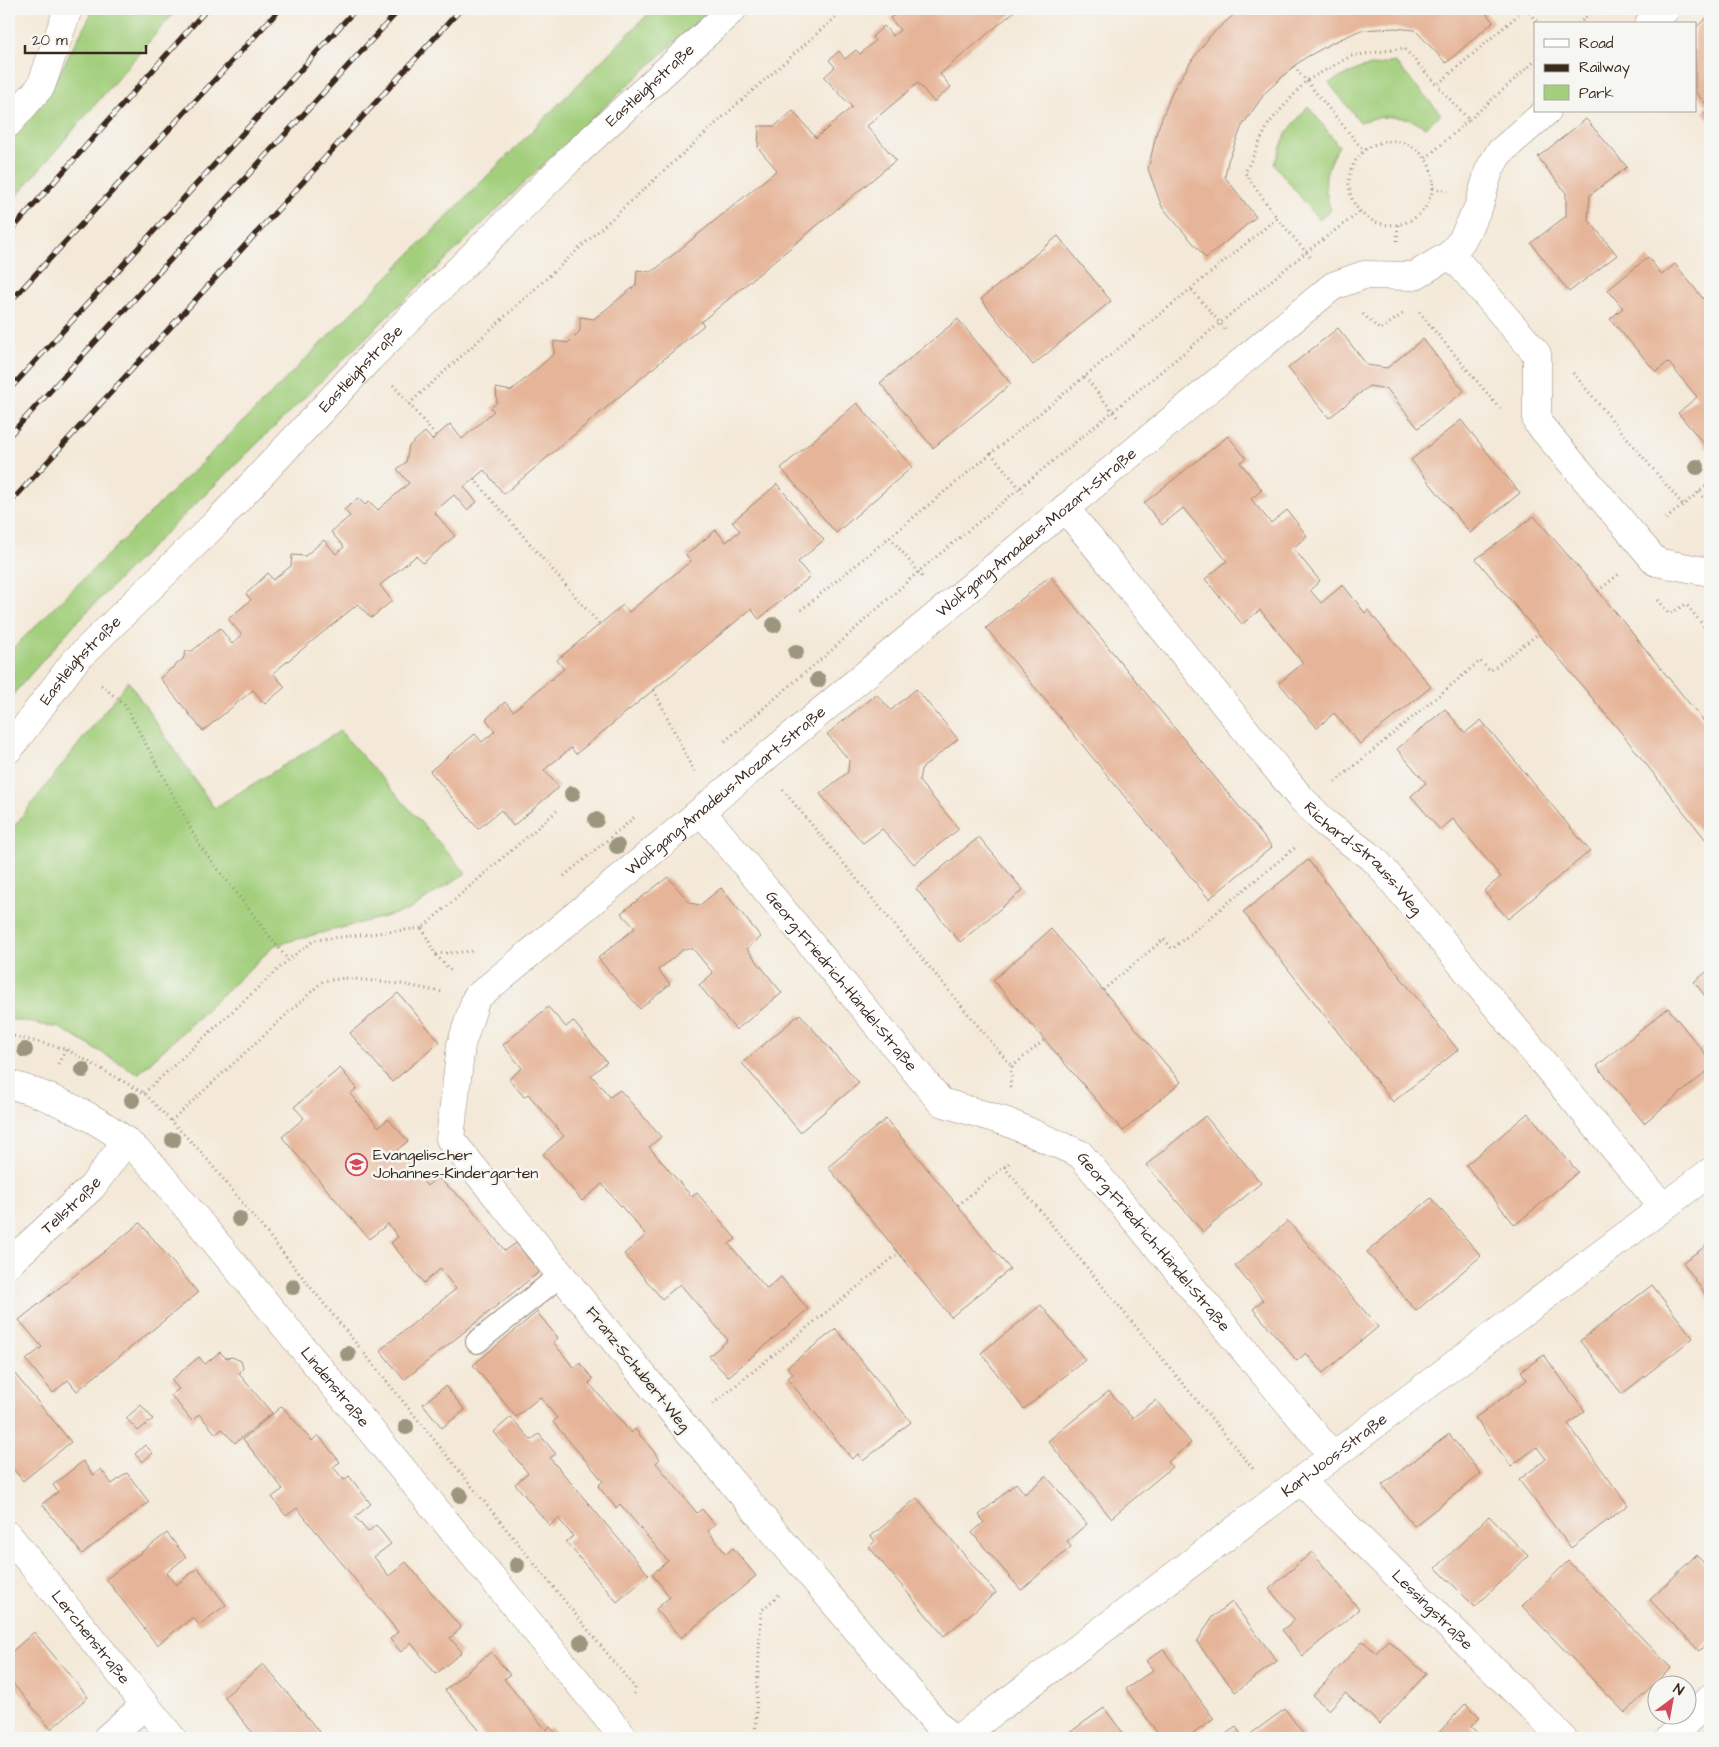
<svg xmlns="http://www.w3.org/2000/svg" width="1719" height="1747" font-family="'Architects Daughter',sans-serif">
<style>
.green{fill:#a3cf7d;stroke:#6f7c4e}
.building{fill:#e6b599}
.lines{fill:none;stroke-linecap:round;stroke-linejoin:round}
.lane-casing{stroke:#988a7b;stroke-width:24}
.street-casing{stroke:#988a7b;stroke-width:29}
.path{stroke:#988a7b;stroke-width:3;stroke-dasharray:1 4;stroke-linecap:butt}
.lane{stroke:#fff;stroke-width:22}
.street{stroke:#fff;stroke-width:28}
.rail-casing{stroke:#3b2a1e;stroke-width:5.5}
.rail{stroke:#f6f6f2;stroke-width:4;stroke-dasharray:11;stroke-linecap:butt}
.tree{fill:#9d967f}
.labels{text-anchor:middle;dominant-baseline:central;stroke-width:5;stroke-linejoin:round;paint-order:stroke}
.street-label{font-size:16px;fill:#3b2a1e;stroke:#f6f6f2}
.poi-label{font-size:16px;fill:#3b2a1e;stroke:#f6f6f2;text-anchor:start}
</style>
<rect width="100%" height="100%" fill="#f6f6f2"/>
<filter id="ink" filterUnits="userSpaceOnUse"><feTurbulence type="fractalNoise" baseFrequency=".02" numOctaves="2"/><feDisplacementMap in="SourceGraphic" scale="10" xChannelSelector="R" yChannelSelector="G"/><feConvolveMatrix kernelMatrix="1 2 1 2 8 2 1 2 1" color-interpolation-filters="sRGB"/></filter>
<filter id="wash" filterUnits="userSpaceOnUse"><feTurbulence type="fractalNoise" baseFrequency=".0096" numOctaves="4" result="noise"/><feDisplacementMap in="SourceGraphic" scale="20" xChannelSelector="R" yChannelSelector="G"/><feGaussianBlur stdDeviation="1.12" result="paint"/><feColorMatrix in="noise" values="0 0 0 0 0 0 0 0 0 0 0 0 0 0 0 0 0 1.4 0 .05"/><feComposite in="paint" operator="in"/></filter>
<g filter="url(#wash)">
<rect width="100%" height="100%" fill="#f4e9d8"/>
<g class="green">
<path d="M94,9H177L9,205V138L49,92Z"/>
<path d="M653,9H711L565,143L132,566L71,628L9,699V652L257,408Z"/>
<path d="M1395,62L1441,114L1425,127C1405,114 1382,115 1360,122L1329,83L1361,68Z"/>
<path d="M1308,106L1339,146C1324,168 1322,185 1331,210L1319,220L1274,164L1286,134Z"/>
<path d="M128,681L214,808L340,731L466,873L407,911L275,945L138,1074L60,1028L9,1019V833Z"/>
</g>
<g id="blocks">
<g class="building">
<path d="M901,9H1017L940,74L951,87L934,102L918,83L867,126L896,160L701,322L704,325L504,494L484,470L464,487L477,502L467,510L454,495L434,512L455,536L423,563L416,556L380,585L392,601L371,618L358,604L273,673L285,687L265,704L253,690L203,731L160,678L183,659L186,651H192L220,628L232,644L242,635L228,619L251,600L246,594L268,573L273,580L291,566L292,555L305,556L324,540L336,554L344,547L331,532L350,516L344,510L358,498L365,505L369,501L378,510L409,483L397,469L406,462L409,446L425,432L432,440L450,424L462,439L494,411L491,408L497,402L496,388L511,391L554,354V341L568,343L580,331V317L594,319L636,285L637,270L650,272L657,268L777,170L758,148L759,126H775L793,111L816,138L852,107L824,77L835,67L829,60L839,51L845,59L856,50L860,54L875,41L872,37L884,26L893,36L900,30L890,18Z"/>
<path d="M1240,9H1483L1493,22L1446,63L1415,30L1395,28L1361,30L1334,42L1305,58L1294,66L1265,93L1242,126L1228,161L1225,177L1256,217L1206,258L1162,207L1148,169L1157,131L1173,90L1192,60L1210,36Z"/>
<path d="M1710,15V121L1703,112L1709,108L1695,91V28Z"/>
<path d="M1586,119L1627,167L1590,195L1588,219L1617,255L1569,292L1531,243L1566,216V193L1538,157Z"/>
<path d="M1058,236L1111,301L1033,365L981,299Z"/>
<path d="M1648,257L1662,275L1675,264L1710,307V451L1678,413L1697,397L1668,362L1656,372L1610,319L1623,308L1608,290Z"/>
<path d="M958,319L1011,384L933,448L880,383Z"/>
<path d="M1338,328L1367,365L1387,368L1423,339L1464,391L1418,428L1387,389L1369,386L1329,418L1288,368Z"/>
<path d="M857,403L912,467L836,533L781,468Z"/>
<path d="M1461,420L1520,493L1470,533L1411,460Z"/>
<path d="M1228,436L1246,458L1240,462L1262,490L1251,499L1271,523L1287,510L1307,536L1293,548L1320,581L1310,590L1321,603L1343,585L1365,613L1368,610L1431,687L1360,744L1334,713L1317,728L1279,683L1303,663L1260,610L1242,624L1205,579L1227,561L1183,508L1162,525L1144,503Z"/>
<path d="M777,484L824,540L798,562L810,577L759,619L751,609L576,754L571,748L544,770L559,787L513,826L501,810L478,829L430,771L475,734L482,742L495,731L486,719L505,702L513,711L564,669L557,660L623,605L629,612L670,578L691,561L686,555L716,530L726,542L740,531L732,522Z"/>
<path d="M1534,516L1590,581L1710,729V845L1619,730L1476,559Z"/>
<path d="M1050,576L1272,847L1209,899L986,628Z"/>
<path d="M916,689L958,739L921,769L919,781L959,829L914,864L882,829L863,843L820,794L848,772L849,760L827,734L876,694L891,710Z"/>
<path d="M1445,709L1465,733L1481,720L1590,851L1508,919L1484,891L1501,877L1453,819L1440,830L1411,796L1426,783L1397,749Z"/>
<path d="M979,837L1023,890L960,942L916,889Z"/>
<path d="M1308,860L1458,1050L1393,1102L1243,912Z"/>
<path d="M668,877L690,903L700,905L721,888L761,937L747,949L782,993L736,1030L699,985L713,973L693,949H684L658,970L670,984L640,1009L598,958L635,928L621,913Z"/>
<path d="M1051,929L1181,1082L1123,1131L993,980Z"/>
<path d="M1710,969V1002L1694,982Z"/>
<path d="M398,993L440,1042L392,1082L350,1033Z"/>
<path d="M548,1007L566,1027L573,1021L607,1062L591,1075L610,1097L620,1090L661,1137L649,1147L692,1197L697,1193L736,1239L729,1244L767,1289L781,1277L808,1309L728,1377L709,1356L728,1340L680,1284L662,1299L624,1254L646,1235L602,1184L582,1201L543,1154L564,1136L528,1094L524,1097L509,1079L522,1068L503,1045Z"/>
<path d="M1668,1008L1710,1060V1069L1644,1123L1597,1066Z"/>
<path d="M800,1014L859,1083L800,1132L742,1063Z"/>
<path d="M340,1068L357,1088L350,1094L379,1127L388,1119L408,1141L397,1150L427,1186L437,1177L469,1205L505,1251L516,1243L539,1272L404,1380L380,1350L456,1289L440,1269L424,1283L391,1243L398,1237L388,1224L369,1239L282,1137L304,1118L294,1107Z"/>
<path d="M1528,1113L1578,1172L1515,1225L1466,1165Z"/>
<path d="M1205,1116L1261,1183L1203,1232L1146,1165Z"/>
<path d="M886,1119L1010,1269L951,1317L828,1167Z"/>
<path d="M1431,1198L1481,1256L1416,1311L1367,1252Z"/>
<path d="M1288,1221L1378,1327L1323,1373L1306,1353L1297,1361L1253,1309L1263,1300L1235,1266Z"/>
<path d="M140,1223L198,1293L77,1391L68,1380L53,1393L26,1360L42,1347L19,1320Z"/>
<path d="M1710,1243V1301L1683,1262Z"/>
<path d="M1652,1285L1693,1338L1622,1394L1580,1341Z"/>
<path d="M1041,1305L1085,1360L1024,1409L981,1353Z"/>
<path d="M537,1312L558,1338L553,1342L574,1368L580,1363L593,1379L589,1383L631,1433L635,1429L660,1459L656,1463L697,1513L702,1509L715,1525L708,1531L726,1554L733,1548L756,1576L681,1638L656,1609L670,1597L652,1574L668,1561L620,1504L616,1508L598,1486L603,1481L553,1422L557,1418L540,1397L516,1417L473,1365Z"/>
<path d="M836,1329L911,1422L863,1461L858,1454L852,1459L787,1378L793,1374L787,1367Z"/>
<path d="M220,1352L226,1358L232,1357L241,1361L243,1368L239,1374L272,1413L235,1443L222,1429L216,1434L199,1414L192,1421L171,1395L179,1389L171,1380L199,1357L205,1364Z"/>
<path d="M1544,1355L1585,1411L1568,1424L1628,1505L1571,1548L1519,1480L1546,1459L1537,1447L1511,1466L1475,1418L1527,1380L1521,1371Z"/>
<path d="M9,1367L71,1442L23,1481L9,1464Z"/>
<path d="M445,1386L465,1410L442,1428L423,1404Z"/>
<path d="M1109,1391L1132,1418L1156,1400L1191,1443L1168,1462L1172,1467L1111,1518L1048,1441Z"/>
<path d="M141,1405L153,1419L138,1431L126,1418Z"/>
<path d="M282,1406L312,1441L318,1435L340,1462L333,1467L344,1480L349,1476L371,1504L355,1517L368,1532L376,1525L391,1544L374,1557L389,1576L406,1562L461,1628L450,1638L462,1652L436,1674L411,1643L401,1652L390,1639L398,1632L297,1508L286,1516L272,1497L283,1489L243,1439Z"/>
<path d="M511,1417L531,1440L539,1434L556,1454L550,1458L649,1575L617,1602L566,1542L573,1536L558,1518L550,1526L515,1484L528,1473L494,1432Z"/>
<path d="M1449,1434L1481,1474L1414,1526L1382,1485Z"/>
<path d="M145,1445L153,1453L142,1462L135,1454Z"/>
<path d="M83,1461L93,1475L101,1469L112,1484L127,1473L149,1502L82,1554L42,1504L58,1492L53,1485Z"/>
<path d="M1046,1476L1087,1524L1067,1541L1071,1547L1021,1590L972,1533L984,1522L979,1515L1016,1483L1025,1494Z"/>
<path d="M917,1498L996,1593L944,1636L869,1547L875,1541L871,1536Z"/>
<path d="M1489,1516L1528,1556L1475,1607L1436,1568Z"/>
<path d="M167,1533L186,1557L166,1573L176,1585L198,1568L226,1605L199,1625L193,1617L157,1645L106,1579Z"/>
<path d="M1312,1552L1359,1609L1303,1656L1282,1630L1295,1620L1269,1589Z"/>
<path d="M1696,1555L1710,1570V1640L1699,1651L1650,1600Z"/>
<path d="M1568,1561L1671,1668L1625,1713L1522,1606Z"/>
<path d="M1232,1602L1277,1661L1235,1692L1197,1642L1212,1617Z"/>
<path d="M34,1632L88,1697L51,1729L9,1679V1654Z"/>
<path d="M1388,1640L1426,1674L1380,1724L1345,1693L1329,1710L1313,1696L1363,1641L1376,1653Z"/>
<path d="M1163,1649L1214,1719L1190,1736L1191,1738H1161L1126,1689L1153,1670L1146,1661Z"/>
<path d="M491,1652L510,1675L504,1679L546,1730L550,1727L560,1738H486L445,1690Z"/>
<path d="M263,1664L295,1702L324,1738H257L255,1736L224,1697Z"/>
<path d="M1466,1703L1480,1717L1471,1727L1483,1738H1434Z"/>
<path d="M1104,1708L1127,1738H1062Z"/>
<path d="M1285,1709L1306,1737L1245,1738Z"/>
<path d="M1236,1727L1244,1738H1220Z"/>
</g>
</g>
</g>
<g filter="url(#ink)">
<use href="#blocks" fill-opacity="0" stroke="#988a7b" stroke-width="1"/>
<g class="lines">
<defs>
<path id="lane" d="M477,1342L561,1275"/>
<g id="street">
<path d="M1649,24L1666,9"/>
<path d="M9,123L41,86L68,9"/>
<path d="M1451,254L1537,354V422L1656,562L1710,572"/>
<path id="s1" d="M1065,508L1299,796L1325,823L1376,861L1663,1207"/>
<path id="s2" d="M9,749L74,662L216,523L369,359L574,155L733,9"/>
<path id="s3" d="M702,812L941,1102L1007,1122L1080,1154L1333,1456"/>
<path id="s4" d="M9,1084C50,1096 92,1115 126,1141C135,1148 143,1157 152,1165L624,1738"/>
<path id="s5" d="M9,1263L92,1187L126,1141"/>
<path id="s6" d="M1301,1481L1563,1738"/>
<path id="s7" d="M9,1536L172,1738"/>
<path d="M107,1738L145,1705"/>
<path id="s8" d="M949,1738L685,1427L450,1139L461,1045L476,998L1333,286L1364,275L1414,276L1451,254L1462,240L1479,206L1489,170L1499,153L1547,111"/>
<path id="s9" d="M959,1738L1710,1172"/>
<path d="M1670,1738L1710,1698"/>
</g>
</defs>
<use href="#lane" class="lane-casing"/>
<use href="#street" class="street-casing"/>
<g class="path">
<path d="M1526,9L1539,24"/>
<path d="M1578,24L1596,9"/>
<path d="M1294,66L1364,151"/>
<path d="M1469,120L1535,61"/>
<circle cx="1391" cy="183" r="42"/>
<path d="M1426,158L1469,120L1437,85"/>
<path d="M1433,188L1448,191"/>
<path d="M1277,218L1311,258"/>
<path d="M1397,241L1398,224"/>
<path d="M1192,290L1225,329"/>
<path d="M1419,312L1501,410"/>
<path d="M1363,314L1380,330L1404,313"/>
<path d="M1573,373L1683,505"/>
<path d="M1085,377L1118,418"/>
<path d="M393,385L436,436"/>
<path d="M409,404L734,107L845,9"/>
<path d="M991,453L1025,495"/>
<path d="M474,479L600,625"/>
<path d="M1699,492L1710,506"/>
<path d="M1666,519L1710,483"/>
<path d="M890,537L924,579"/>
<path d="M1598,591L1619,574"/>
<path d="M1658,600L1669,614L1686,604L1710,634"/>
<path d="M801,610L1277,218L1245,173L1269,123L1306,81L1351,56L1404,48L1437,85L1525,9"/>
<path d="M101,685L125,705L200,846L288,960"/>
<path d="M654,690L694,772"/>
<path d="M725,741L833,649L918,572L1306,252L1360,212"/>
<path d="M1335,782L1480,661L1490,671L1538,634"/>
<path d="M783,790L1012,1067"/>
<path d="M564,876L636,816"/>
<path d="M422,928L435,954L475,951"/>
<path d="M436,955L452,972"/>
<path d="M1103,990L1164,939L1172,949L1297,846"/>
<path d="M9,1035L66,1049L144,1093L202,1153L635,1688L634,1694"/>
<path d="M58,1064L66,1049"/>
<path d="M1010,1087L1012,1067L1044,1040"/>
<path d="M144,1093L288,960L315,940L422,928L559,809"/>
<path d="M171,1121L323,981L346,978L401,984L442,992"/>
<path d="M1004,1167L1255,1471"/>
<path d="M958,1205L1009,1163"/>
<path d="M713,1404L899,1253"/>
<path d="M755,1738L761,1611L781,1593"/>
</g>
<use href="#lane" class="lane"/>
<use href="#street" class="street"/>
<defs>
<g id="rail">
<path d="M9,233L207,9"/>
<path d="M9,303L280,9"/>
<path d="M9,390L356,9"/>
<path d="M9,436L400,9"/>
<path d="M9,504L461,9"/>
</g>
</defs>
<use href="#rail" class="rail-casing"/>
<use href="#rail" class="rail"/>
</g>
<g class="tree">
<circle cx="1697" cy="467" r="8"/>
<circle cx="774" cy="625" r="8"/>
<circle cx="796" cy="652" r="8"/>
<circle cx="818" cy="680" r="8"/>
<circle cx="572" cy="794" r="8"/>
<circle cx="596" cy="820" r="8"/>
<circle cx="617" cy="846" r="8"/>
<circle cx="25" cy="1050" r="8"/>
<circle cx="83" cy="1070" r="8"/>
<circle cx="132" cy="1100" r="8"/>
<circle cx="173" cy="1140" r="8"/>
<circle cx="239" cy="1219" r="8"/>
<circle cx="293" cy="1287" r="8"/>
<circle cx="348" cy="1354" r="8"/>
<circle cx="406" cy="1427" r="8"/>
<circle cx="460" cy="1495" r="8"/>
<circle cx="517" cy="1565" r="8"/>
<circle cx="581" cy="1642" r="8"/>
</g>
</g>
<defs>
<symbol id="school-ring" viewBox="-11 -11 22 22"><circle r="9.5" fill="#f6f6f2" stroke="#d1495b" stroke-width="1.5"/><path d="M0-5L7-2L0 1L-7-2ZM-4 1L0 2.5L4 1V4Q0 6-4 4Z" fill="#d1495b"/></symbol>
</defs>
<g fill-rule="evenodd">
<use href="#school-ring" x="344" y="1152" width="25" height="25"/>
</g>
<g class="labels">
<g class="street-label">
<text stroke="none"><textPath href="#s2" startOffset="924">Eastleighstraße</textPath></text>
<text stroke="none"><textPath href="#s2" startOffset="519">Eastleighstraße</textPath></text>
<text stroke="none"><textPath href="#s8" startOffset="1652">Wolfgang-Amadeus-Mozart-Straße</textPath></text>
<text stroke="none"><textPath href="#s2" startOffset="114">Eastleighstraße</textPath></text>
<text stroke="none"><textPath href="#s8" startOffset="1248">Wolfgang-Amadeus-Mozart-Straße</textPath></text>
<text stroke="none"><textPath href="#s1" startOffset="461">Richard-Strauss-Weg</textPath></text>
<text stroke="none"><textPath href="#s3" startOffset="219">Georg-Friedrich-Händel-Straße</textPath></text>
<text stroke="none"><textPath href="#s5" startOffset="85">Tellstraße</textPath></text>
<text stroke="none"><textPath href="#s3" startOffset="639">Georg-Friedrich-Händel-Straße</textPath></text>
<text transform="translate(638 1369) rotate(51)">Franz-Schubert-Weg</text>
<text stroke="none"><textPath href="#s4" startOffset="454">Lindenstraße</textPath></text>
<text stroke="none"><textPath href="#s9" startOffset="470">Karl-Joos-Straße</textPath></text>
<text stroke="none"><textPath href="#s6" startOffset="184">Lessingstraße</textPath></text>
<text stroke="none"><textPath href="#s7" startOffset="130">Lerchenstraße</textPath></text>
</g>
<g class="poi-label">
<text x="373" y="1155">Evangelischer<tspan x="373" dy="18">Johannes-Kindergarten</tspan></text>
</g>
</g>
<rect width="1719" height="1747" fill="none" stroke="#f6f6f2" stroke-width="30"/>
<rect x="1534" y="22" width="162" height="90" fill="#f6f6f2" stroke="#aba49d"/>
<rect x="1544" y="39" width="25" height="8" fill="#ffffff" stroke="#aba49d"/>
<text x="1579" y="48" font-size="15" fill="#3b2a1e">Road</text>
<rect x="1544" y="64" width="25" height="8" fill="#3b2a1e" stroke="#aba49d"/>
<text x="1579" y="72" font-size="15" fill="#3b2a1e">Railway</text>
<rect x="1544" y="85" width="25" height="15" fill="#a3cf7d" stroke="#aba49d"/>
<text x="1579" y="98" font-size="15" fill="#3b2a1e">Park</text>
<g transform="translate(1672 1700) rotate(32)"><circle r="24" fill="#f6f6f2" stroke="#aba49d"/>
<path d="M0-4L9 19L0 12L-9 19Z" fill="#d1495b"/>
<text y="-8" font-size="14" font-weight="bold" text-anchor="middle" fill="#3b2a1e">N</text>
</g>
<path d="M25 45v8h121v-8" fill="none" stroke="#3b2a1e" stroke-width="2.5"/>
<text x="32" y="45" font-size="15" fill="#3b2a1e" stroke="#f6f6f2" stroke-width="4" paint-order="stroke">20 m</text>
</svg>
